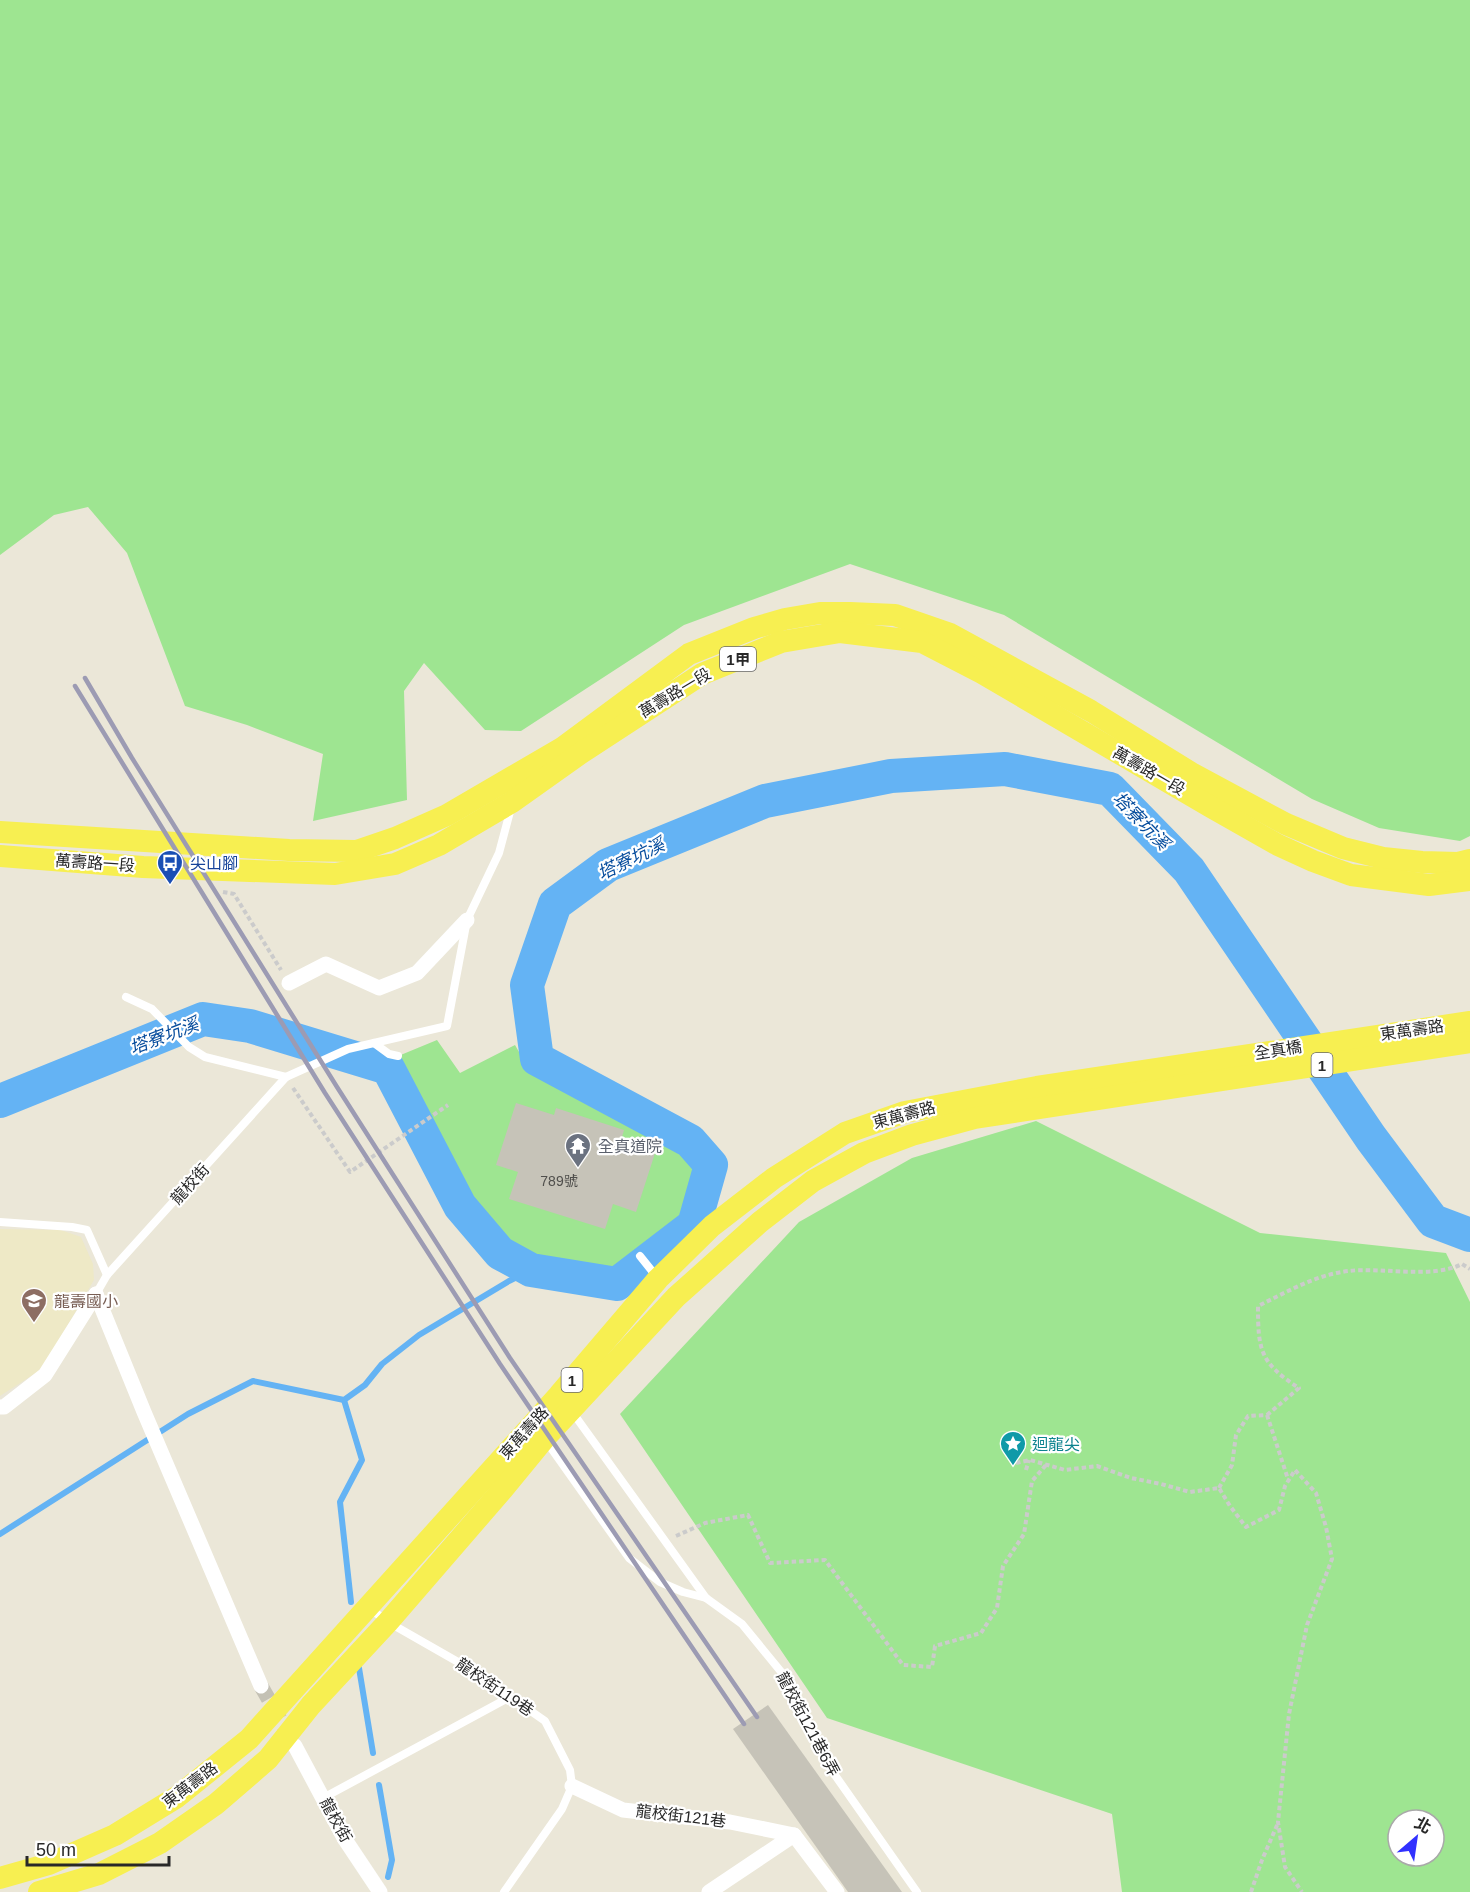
<svg xmlns="http://www.w3.org/2000/svg" width="1470" height="1892" font-family="Arial,'Noto Sans TC',sans-serif">
<style>
.education{fill:#eee9c6}
.green{fill:#9ee591;fill-rule:evenodd}
.lines{fill:none;stroke-linecap:round;stroke-linejoin:round}
.stream{stroke:#64b3f4;stroke-width:6}
.river{stroke:#64b3f4;stroke-width:34}
.building{fill:#c6c3b8}
.minor-tunnel{stroke:#c4c1b5;stroke-width:15;stroke-dasharray:15 8;stroke-linecap:butt}
.path{stroke:#cbcbcb;stroke-width:4;stroke-dasharray:4.5 3;stroke-linecap:butt}
.service{stroke:#fff;stroke-width:8}
.minor{stroke:#fff;stroke-width:15}
.primary{stroke:#f7ef51;stroke-width:22}
.rail{stroke:#9c9bb3;stroke-width:4.5}
.labels{text-anchor:middle;dominant-baseline:central;stroke-width:4.5;stroke-linejoin:round;paint-order:stroke}
.number-label{font-size:14px;fill:#504f4c}
.shield{fill:#fff;stroke:#686868;stroke-width:1.5}
.shield-label{font-size:15px;font-weight:bold;fill:#282828}
.street-label{font-size:16px;fill:#282828;stroke:#fff}
.transit-label{font-size:16px;fill:#164399;stroke:#fff;text-anchor:start}
.worship-label{font-size:16px;fill:#5b616d;stroke:#fff;text-anchor:start}
.education-label{font-size:16px;fill:#785e54;stroke:#fff;text-anchor:start}
.culture-label{font-size:16px;fill:#0d838f;stroke:#fff;text-anchor:start}
.water-label{font-size:18px;font-style:italic;fill:#074d9d;stroke:#fff}
</style>
<rect width="100%" height="100%" fill="#ebe7d8"/>
<path class="education" d="M0,1229L61,1230L81,1237L93,1264L94,1280L42,1369L0,1396Z"/>
<g class="green">
<path d="M0,0H1470V836L1460,841L1379,828L1312,799L1004,615L850,564L684,625L521,731L485,730L424,663L404,691L407,800L313,821L323,754L247,725L185,706L127,553L88,507L54,515L0,555Z"/>
<path d="M437,1040L460,1073L515,1045L527,1066L677,1146L700,1169L686,1217L620,1273L546,1263L513,1251L469,1205L391,1059Z"/>
<path d="M1036,1121L1260,1233L1446,1253L1470,1302V1892H1122L1112,1814L827,1718L620,1414L799,1222L912,1158ZM1398,1820H1434V1856H1398Z"/>
</g>
<g class="lines">
<g class="stream">
<path d="M344,1400L362,1460L340,1502L351,1602"/>
<path d="M0,1534L188,1414L253,1381L344,1400L365,1385L382,1364L419,1335L509,1281L531,1270"/>
<path d="M359,1668L373,1753"/>
<path d="M379,1785L392,1860L388,1877"/>
</g>
<path class="river" d="M0,1101L203,1019L250,1026L388,1068L460,1206L500,1253L531,1270L617,1284L694,1225L711,1165L690,1141L537,1059L527,985L555,904L608,865L765,801L891,776L1005,769L1110,789L1189,870L1371,1138L1433,1221L1470,1235"/>
</g>
<g class="building">
<path d="M516,1103L554,1115L556,1108L624,1130L622,1137L657,1147L636,1212L613,1204L605,1229L509,1199L518,1172L496,1165Z"/>
<path d="M768,1705L902,1892H848L733,1729Z"/>
</g>
<g class="lines">
<path class="minor-tunnel" d="M261,1686L292,1740"/>
<g class="path">
<path d="M223,892L234,894L281,970"/>
<path d="M293,1088L350,1172L448,1105"/>
<path d="M1267,1415L1299,1388C1260,1363 1258,1350 1258,1306C1287,1292 1315,1275 1348,1271C1380,1267 1433,1279 1462,1264L1470,1269"/>
<path d="M1267,1415L1288,1479"/>
<path d="M1016,1463L1030,1460L1065,1470L1097,1466L1131,1478L1161,1484L1190,1492L1219,1488L1230,1506L1246,1527L1279,1510L1285,1486L1295,1470L1316,1493L1326,1527L1332,1559L1307,1625L1289,1714L1278,1822L1285,1867L1302,1892"/>
<path d="M1026,1470L1029,1460"/>
<path d="M1219,1488L1232,1465L1236,1435L1248,1416L1267,1415"/>
<path d="M676,1536L705,1523L748,1515L770,1563L825,1560L903,1665L932,1667L935,1646L981,1633L997,1608L1003,1566L1024,1534L1032,1481L1046,1465"/>
<path d="M1251,1892L1262,1860L1278,1823"/>
</g>
<g class="service">
<path d="M126,997L152,1009L189,1047L205,1057L286,1077"/>
<path d="M374,1043L389,1054L398,1056"/>
<path d="M0,1222L72,1227L87,1230L107,1275"/>
<path d="M640,1256L656,1276"/>
<path d="M96,1294L107,1275L286,1077L348,1049L447,1026L467,920L499,853L511,808"/>
<path d="M573,1413L706,1598L742,1624L787,1679L830,1768L917,1892"/>
<path d="M546,1441L629,1558L660,1582L683,1592L706,1598"/>
<path d="M369,1608L388,1622L472,1670L545,1721L570,1770L572,1786L562,1809L504,1892"/>
<path d="M323,1798L510,1697"/>
</g>
<g class="minor">
<path d="M289,983L326,964L379,988L417,973L467,920"/>
<path d="M96,1294L144,1412L261,1686"/>
<path d="M0,1407H4L45,1375L96,1294"/>
<path d="M295,1746L344,1838L380,1892"/>
<path d="M572,1786L623,1810L730,1822L794,1835"/>
<path d="M709,1892L794,1835L837,1892"/>
</g>
<g class="primary">
<path d="M0,832L289,850L357,851L395,838L447,815L562,748L689,654L754,628L785,619L820,613H850L895,615L950,634L1091,711L1193,774L1286,824L1343,848L1383,858L1422,862L1458,863L1470,860"/>
<path d="M0,856L143,867L335,874L395,864L439,845L512,802L581,753L702,674L781,642L840,632L922,642L982,673L1211,807L1278,845L1313,861L1351,875L1429,885L1470,880"/>
<path d="M0,1878L49,1864L115,1835L177,1797L249,1739L559,1395L658,1279L712,1226L774,1178L845,1133L905,1112L1037,1087L1470,1022"/>
<path d="M39,1892L99,1874L160,1843L216,1804L268,1759L311,1705L388,1622L503,1489L544,1439L676,1297L760,1222L813,1181L864,1153L912,1135L975,1118L1470,1042"/>
</g>
<g class="rail">
<path d="M85,678L132,758L337,1087L510,1358L757,1717"/>
<path d="M75,686L325,1093L500,1364L744,1724"/>
</g>
</g>
<defs>
<symbol id="bus-pin" viewBox="-11 -11 22 30"><path d="M0 17L-7.5 6A9.5 9.5 0 1 1 7.5 6Z" fill="#1a4fb4" stroke="#fff"/><path d="M-5-6H5V4H4V6H2V4H-2V6H-4V4H-5ZM-3.5-4V0h7V-4ZM-3.5 1.2v1.5H-2V1.2ZM2 1.2v1.5H3.5V1.2Z" fill="#fff"/></symbol>
<symbol id="temple-pin" viewBox="-11 -11 22 30"><path d="M0 17L-7.5 6A9.5 9.5 0 1 1 7.5 6Z" fill="#6b7280" stroke="#fff"/><path d="M0-6L5-2H3V0L6.5 2.5H4V6H1.5V3h-3V6H-4V2.5H-6.5L-3 0V-2H-5Z" fill="#fff"/></symbol>
<symbol id="school-pin" viewBox="-11 -11 22 30"><path d="M0 17L-7.5 6A9.5 9.5 0 1 1 7.5 6Z" fill="#8d6e63" stroke="#fff"/><path d="M0-5L7-2L0 1L-7-2ZM-4 1L0 2.5L4 1V4Q0 6-4 4Z" fill="#fff"/></symbol>
<symbol id="sight-pin" viewBox="-11 -11 22 30"><path d="M0 17L-7.5 6A9.5 9.5 0 1 1 7.5 6Z" fill="#0f9aa8" stroke="#fff"/><path d="M0-6L1.8-2.2L6-1.7L2.9 1.2L3.7 5.4L0 3.3L-3.7 5.4L-2.9 1.2L-6-1.7L-1.8-2.2Z" fill="#fff"/></symbol>
</defs>
<g fill-rule="evenodd">
<use href="#bus-pin" x="155" y="848" width="30" height="40"/>
<use href="#temple-pin" x="563" y="1131" width="30" height="40"/>
<use href="#school-pin" x="19" y="1286" width="30" height="40"/>
<use href="#sight-pin" x="998" y="1429" width="30" height="40"/>
</g>
<g class="labels">
<g class="number-label">
<text x="559" y="1181">789號</text>
</g>
<g class="shield">
<rect x="720" y="647" width="36" height="24" rx="4.5"/>
<rect x="1311.5" y="1053" width="21" height="24" rx="4.5"/>
<rect x="561.5" y="1368" width="21" height="24" rx="4.5"/>
</g>
<g class="shield-label">
<text x="738" y="659">1甲</text>
<text x="1322" y="1065">1</text>
<text x="572" y="1380">1</text>
</g>
<g class="street-label">
<text transform="translate(675 693) rotate(-31)">萬壽路一段</text>
<text transform="translate(1149 771) rotate(30)">萬壽路一段</text>
<text transform="translate(95 863) rotate(4)">萬壽路一段</text>
<text transform="translate(1412 1030) rotate(-8)">東萬壽路</text>
<text transform="translate(1278 1050) rotate(-9)">全真橋</text>
<text transform="translate(904 1115) rotate(-15)">東萬壽路</text>
<text transform="translate(190 1184) rotate(-48)">龍校街</text>
<text transform="translate(524 1433) rotate(-48)">東萬壽路</text>
<text transform="translate(495 1687) rotate(34)">龍校街119巷</text>
<text transform="translate(808 1724) rotate(62)">龍校街121巷6弄</text>
<text transform="translate(190 1785) rotate(-37)">東萬壽路</text>
<text transform="translate(681 1816) rotate(7)">龍校街121巷</text>
<text transform="translate(336 1820) rotate(61)">龍校街</text>
</g>
<g class="transit-label">
<text x="190" y="863">尖山腳</text>
</g>
<g class="worship-label">
<text x="598" y="1146">全真道院</text>
</g>
<g class="education-label">
<text x="54" y="1301">龍壽國小</text>
</g>
<g class="culture-label">
<text x="1032" y="1444">迴龍尖</text>
</g>
<g class="water-label">
<text transform="translate(1141 821) rotate(46)">塔寮坑溪</text>
<text transform="translate(631 859) rotate(-26)">塔寮坑溪</text>
<text transform="translate(164 1036) rotate(-21)">塔寮坑溪</text>
</g>
</g>
<g transform="translate(1416 1838) rotate(29)"><circle r="28" fill="#ffffff" stroke="#a9a9a9" stroke-width="1.5"/>
<path d="M0-4.5L10 22L0 15L-10 22Z" fill="#3131ff"/>
<text y="-9" font-size="16" font-weight="bold" text-anchor="middle" fill="#282828">北</text>
</g>
<path d="M27 1856v9h142v-9" fill="none" stroke="#282828" stroke-width="3"/>
<text x="36" y="1856" font-size="18" fill="#282828" stroke="#ffffff" stroke-width="4.5" paint-order="stroke">50 m</text>
</svg>
